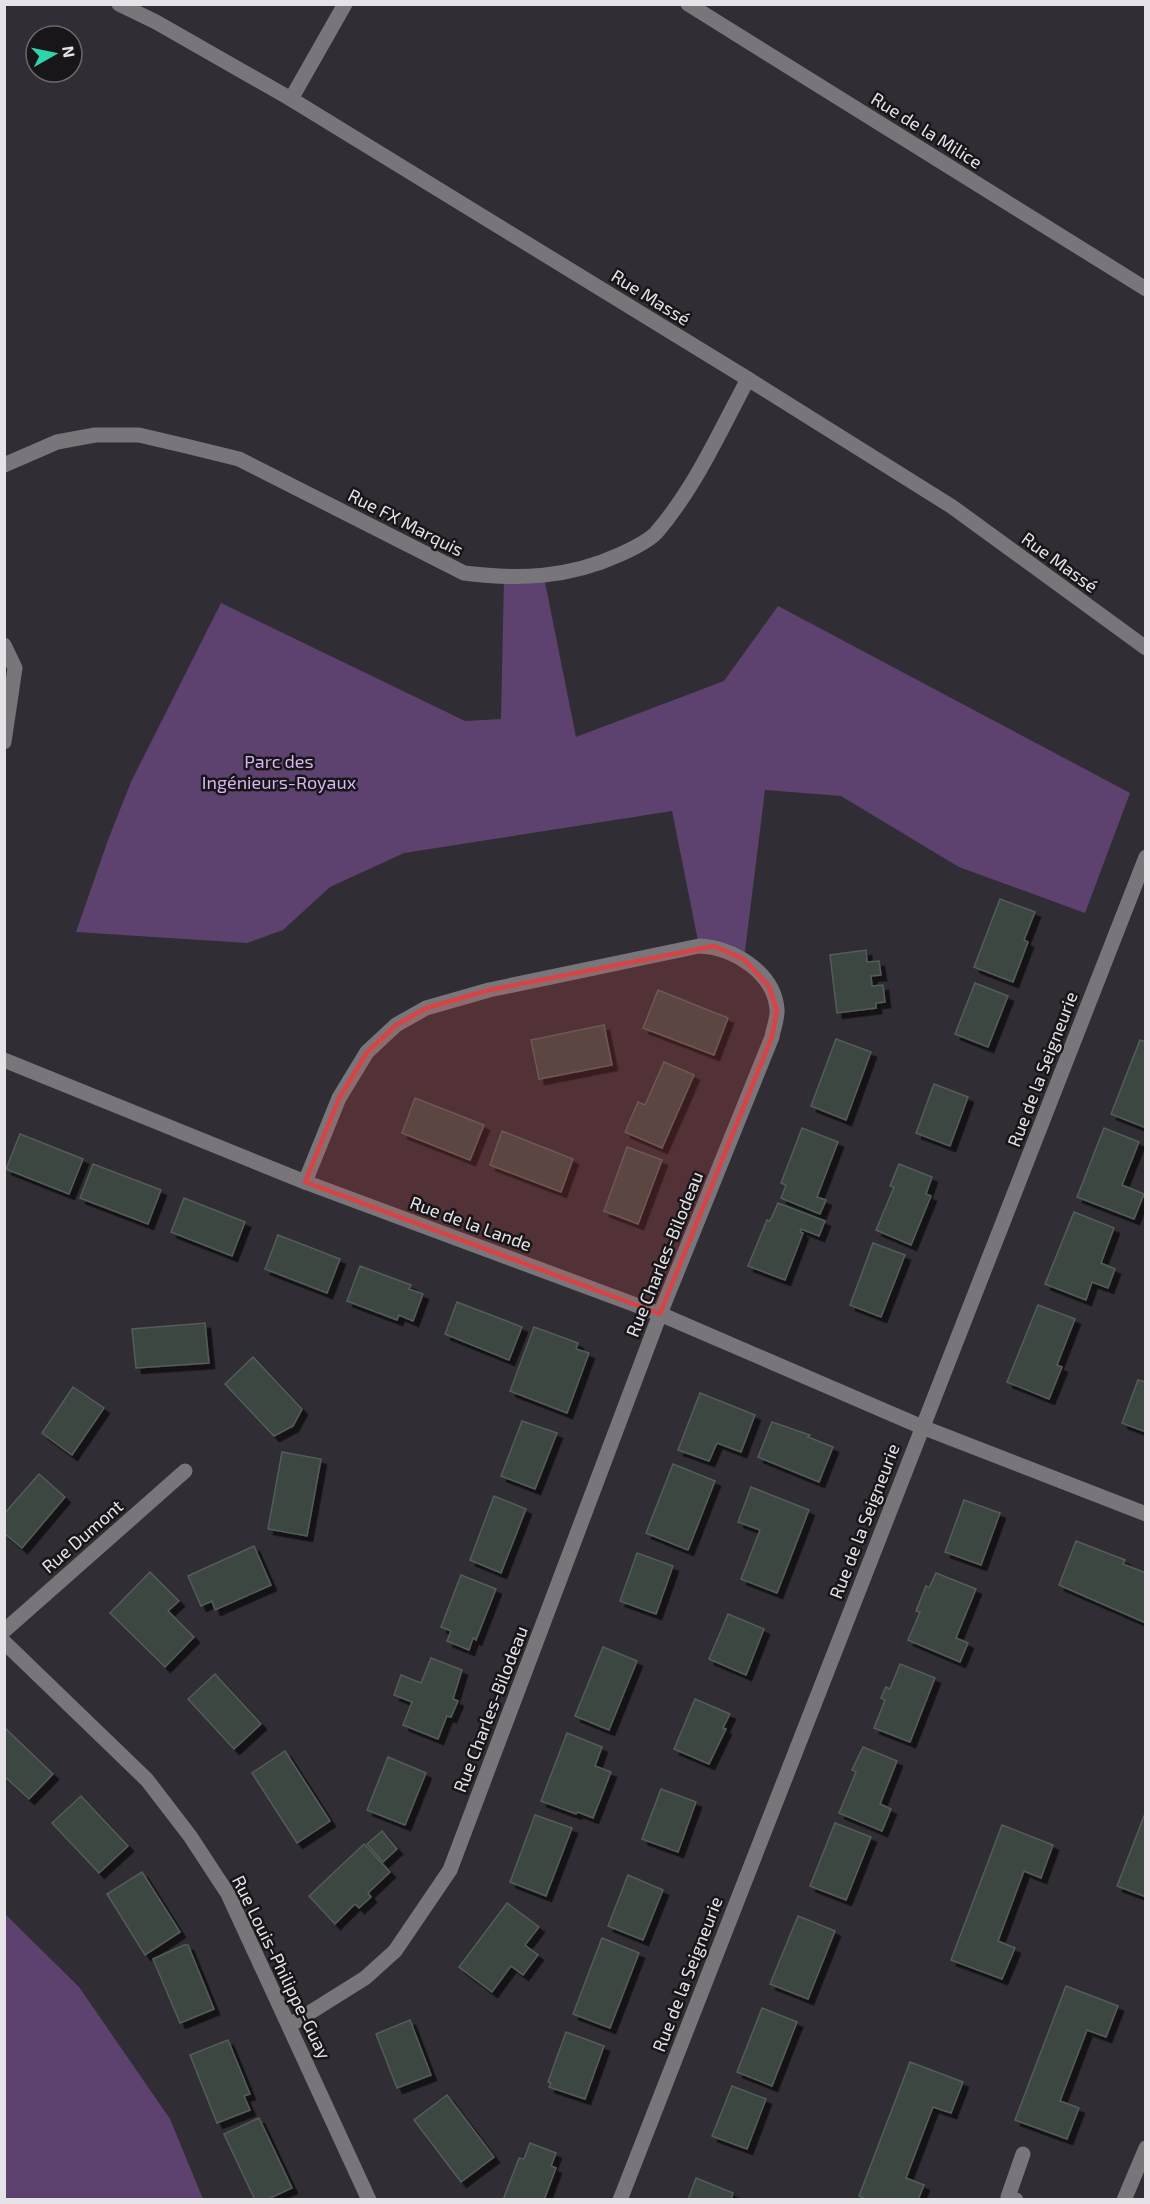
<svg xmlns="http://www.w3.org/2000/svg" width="1150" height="2204" font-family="'Exo 2',sans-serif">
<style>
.green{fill:#5d426f}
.building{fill:#3c4642;stroke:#535d59;stroke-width:1.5;filter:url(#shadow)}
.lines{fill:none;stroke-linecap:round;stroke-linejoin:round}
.minor{stroke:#78767a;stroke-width:15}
.marked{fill:#d84445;fill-opacity:0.2;stroke:#d84445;stroke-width:4.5;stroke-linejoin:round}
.labels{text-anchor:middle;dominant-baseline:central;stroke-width:5;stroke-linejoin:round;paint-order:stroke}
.street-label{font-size:18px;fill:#e6e3e8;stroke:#181619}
.park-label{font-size:18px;fill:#d9b4f2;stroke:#181619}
</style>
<defs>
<filter id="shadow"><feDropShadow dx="5.5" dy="5.5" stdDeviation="0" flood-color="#0009"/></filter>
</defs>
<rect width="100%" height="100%" fill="#312d34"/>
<g class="green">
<path d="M544,577L576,737L724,681L778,606L1130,793L1085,913L959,867L841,796L765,790L744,959L699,946L672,811L404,853L330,887L283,930L247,943L76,932L108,840L131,782L221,603L465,721L501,719L504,578Z"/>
<path d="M5,1914L79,1987L170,2119L203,2199H5Z"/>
</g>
<g class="building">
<path d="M1000,899L1035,912L1024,940L1028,942L1013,982L974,967Z"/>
<path d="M866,950L867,962L879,961L881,975L871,976L872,986L883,985L885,1002L876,1003V1008L837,1013L830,955Z"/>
<path d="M975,983L1008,996L988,1047L955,1034Z"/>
<path d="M658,990L728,1018L714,1055L643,1028Z"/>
<path d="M604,1025L612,1065L539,1079L531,1040Z"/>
<path d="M836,1039L871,1052L846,1120L811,1106Z"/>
<path d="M1140,1040L1146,1042V1128L1111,1114Z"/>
<path d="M664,1062L694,1075L662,1148L625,1132L638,1102L645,1105Z"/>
<path d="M934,1084L968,1097L950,1146L916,1133Z"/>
<path d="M415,1098L484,1125L470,1160L402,1133Z"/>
<path d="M802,1128L838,1142L817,1197L826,1200L820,1214L781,1198L786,1185L781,1183Z"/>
<path d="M1104,1128L1139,1142L1122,1185L1144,1194L1134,1219L1077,1197Z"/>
<path d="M502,1131L573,1159L561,1192L490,1165Z"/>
<path d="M20,1134L83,1159L69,1194L6,1169Z"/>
<path d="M627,1147L662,1160L638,1224L604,1211Z"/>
<path d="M93,1164L161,1190L148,1224L80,1198Z"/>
<path d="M899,1164L932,1177L926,1194L931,1196L911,1245L876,1230L894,1187L890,1186Z"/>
<path d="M184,1198L245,1222L232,1256L171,1232Z"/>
<path d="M778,1203L825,1221L819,1236L801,1229L800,1232L803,1233L785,1280L748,1266L767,1220L770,1221Z"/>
<path d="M1074,1212L1114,1228L1101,1263L1115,1269L1108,1288L1092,1282L1086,1300L1045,1284Z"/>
<path d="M278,1235L340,1259L327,1293L265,1269Z"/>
<path d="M873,1243L905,1255L881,1317L850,1305Z"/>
<path d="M360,1266L411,1285L409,1289L423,1294L413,1321L399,1315L397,1320L347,1301Z"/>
<path d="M457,1302L522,1327L509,1360L445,1334Z"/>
<path d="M1038,1305L1075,1319L1057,1365L1062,1367L1049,1399L1007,1382Z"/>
<path d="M205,1323L209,1363L136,1368L132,1329Z"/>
<path d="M534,1327L578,1343L576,1349L589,1353L567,1413L510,1391Z"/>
<path d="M253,1357L302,1409L293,1426L274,1436L225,1384Z"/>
<path d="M1138,1380L1146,1382V1432L1122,1423Z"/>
<path d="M73,1387L104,1408L72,1455L42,1433Z"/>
<path d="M700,1393L755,1415L741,1452L717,1443L709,1461L678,1450Z"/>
<path d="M522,1421L557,1433L535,1489L501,1476Z"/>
<path d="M772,1422L810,1435L808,1437L833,1447L819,1482L758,1457Z"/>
<path d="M282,1452L321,1459L307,1536L268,1529Z"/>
<path d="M673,1464L715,1481L688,1550L646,1533Z"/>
<path d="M39,1474L65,1497L22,1548L4,1533V1514Z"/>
<path d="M751,1487L809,1510L777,1593L741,1579L760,1530L738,1522Z"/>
<path d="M494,1496L526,1509L501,1573L470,1560Z"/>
<path d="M964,1500L1000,1513L981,1565L945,1552Z"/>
<path d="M1076,1541L1125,1560L1123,1564L1146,1573V1623L1059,1585Z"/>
<path d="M254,1546L271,1585L215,1610L212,1601L201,1606L188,1576Z"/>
<path d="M637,1553L673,1566L656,1614L620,1601Z"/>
<path d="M150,1572L179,1601L168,1611L194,1637L165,1667L110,1613Z"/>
<path d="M936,1573L976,1589L956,1638L968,1643L960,1662L908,1640L920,1612L916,1611L926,1586L929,1588Z"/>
<path d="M461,1575L496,1589L476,1640L473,1638L469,1650L447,1641L451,1631L441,1627Z"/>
<path d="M728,1614L764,1629L746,1675L709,1659Z"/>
<path d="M603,1647L637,1661L609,1730L575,1716Z"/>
<path d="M431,1658L462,1670L453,1699L458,1701L451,1717L447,1716L438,1739L403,1725L412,1702L394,1695L401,1675L421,1683Z"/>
<path d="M900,1664L935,1678L910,1742L874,1728L885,1700L881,1698L886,1687L890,1689Z"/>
<path d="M215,1674L261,1724L234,1749L188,1699Z"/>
<path d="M695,1699L730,1714L723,1728L726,1729L709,1764L674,1749Z"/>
<path d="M5,1728L53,1774L29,1799L4,1776Z"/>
<path d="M567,1733L602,1747L595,1766L611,1772L593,1818L578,1812L576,1814L541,1801Z"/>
<path d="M863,1747L897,1761L880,1804L891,1809L882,1831L839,1813L856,1772L852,1770Z"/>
<path d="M285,1751L330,1821L297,1843L252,1773Z"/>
<path d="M388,1757L426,1773L405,1825L367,1810Z"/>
<path d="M661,1789L696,1802L678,1852L642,1839Z"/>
<path d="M81,1796L128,1846L99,1873L52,1823Z"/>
<path d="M1146,1811V1897L1117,1886Z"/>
<path d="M535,1815L572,1828L546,1896L510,1882Z"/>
<path d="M835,1823L871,1837L846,1900L810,1886Z"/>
<path d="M1002,1825L1053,1845L1041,1878L1024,1871L998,1941L1015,1948L1002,1979L951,1960Z"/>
<path d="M382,1831L397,1849L383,1862L367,1844Z"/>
<path d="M364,1844L390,1872L368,1893L371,1897L359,1908L355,1904L335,1924L309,1896Z"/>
<path d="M142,1872L180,1932L145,1955L107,1894Z"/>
<path d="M628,1875L663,1890L643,1940L608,1926Z"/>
<path d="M507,1903L539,1927L525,1945L538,1955L523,1975L511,1966L492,1992L459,1967Z"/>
<path d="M798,1916L835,1931L808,1999L770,1984Z"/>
<path d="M602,1938L639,1953L610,2028L573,2014Z"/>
<path d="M184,1945H188L214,2009L180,2023L153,1959Z"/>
<path d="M1066,1986L1118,2006L1106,2037L1087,2030L1060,2101L1079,2108L1067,2139L1015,2120Z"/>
<path d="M762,2008L797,2022L772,2086L737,2072Z"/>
<path d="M410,2020L431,2075L397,2088L376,2034Z"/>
<path d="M566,2032L604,2046L585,2099L549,2087L551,2083L548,2082Z"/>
<path d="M228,2040L250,2094L244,2096L250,2110L217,2123L190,2055Z"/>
<path d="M910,2062L963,2082L951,2113L933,2107L906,2178L924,2185L918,2200H868L859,2196Z"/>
<path d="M732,2086L766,2099L747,2149L712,2136Z"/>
<path d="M447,2095L494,2157L461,2182L414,2120Z"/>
<path d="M259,2118L292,2188L266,2200H255L224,2134Z"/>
<path d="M530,2143L556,2153L551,2166L556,2168L544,2200H503L519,2158L524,2159Z"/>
<path d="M696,2178L733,2193L731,2200H688Z"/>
</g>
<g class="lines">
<g class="minor">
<path d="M119,4L156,22L291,99L748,379L951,506L1146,648"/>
<path d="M688,4L1146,289"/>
<path d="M291,99L345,4"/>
<path d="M4,465L57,442L95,435H139L186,446L239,459L464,573C519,580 569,578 621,554C632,549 647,542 656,533C695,488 720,431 748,379"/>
<path d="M4,645L15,668L4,742"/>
<path d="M4,1060L305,1182L660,1314L922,1427L1146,1514"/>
<path d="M4,1631L185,1471"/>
<path d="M4,1642L147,1780L190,1836L228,1894L369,2200"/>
<path d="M290,2025L365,1978L395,1951L450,1870L660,1314L772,1037C773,1029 778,1018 777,1009C774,972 732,947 699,946L489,990L426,1008L396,1025L367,1052L339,1098L305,1182"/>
<path d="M620,2200L1146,857"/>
<path d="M1016,2200L1008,2197L1023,2154"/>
<path d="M1124,2200L1146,2148"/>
</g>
</g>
<path class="marked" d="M714,946L744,959L769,986L777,1010L772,1037L660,1314L305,1182L339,1098L367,1052L396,1025L426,1008L489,990Z"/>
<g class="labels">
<g class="street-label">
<text transform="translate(927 130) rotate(32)">Rue de la Milice</text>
<text transform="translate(651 297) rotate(32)">Rue Massé</text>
<text transform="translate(406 522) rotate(27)">Rue FX Marquis</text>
<text transform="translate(1060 562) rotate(36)">Rue Massé</text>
<text transform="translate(1042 1069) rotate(-69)">Rue de la Seigneurie</text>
<text transform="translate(471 1223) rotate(20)">Rue de la Lande</text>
<text transform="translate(664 1254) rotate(-68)">Rue Charles-Bilodeau</text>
<text transform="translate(864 1521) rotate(-69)">Rue de la Seigneurie</text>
<text transform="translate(82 1536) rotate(-41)">Rue Dumont</text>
<text transform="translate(490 1709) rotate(-69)">Rue Charles-Bilodeau</text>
<text transform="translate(282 1967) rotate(64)">Rue Louis-Philippe-Guay</text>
<text transform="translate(687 1974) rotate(-69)">Rue de la Seigneurie</text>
</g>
<g class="park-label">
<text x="279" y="761">Parc des<tspan x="279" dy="21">Ingénieurs-Royaux</tspan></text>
</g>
</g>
<rect width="1150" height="2204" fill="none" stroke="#e6e3e8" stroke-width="12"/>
<g transform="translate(54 54) rotate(81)"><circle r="28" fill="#181619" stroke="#6a686c" stroke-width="1.5"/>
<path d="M0-4.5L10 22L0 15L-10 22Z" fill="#30d4aa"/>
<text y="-9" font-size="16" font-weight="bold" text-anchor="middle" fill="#e6e3e8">N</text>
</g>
</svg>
